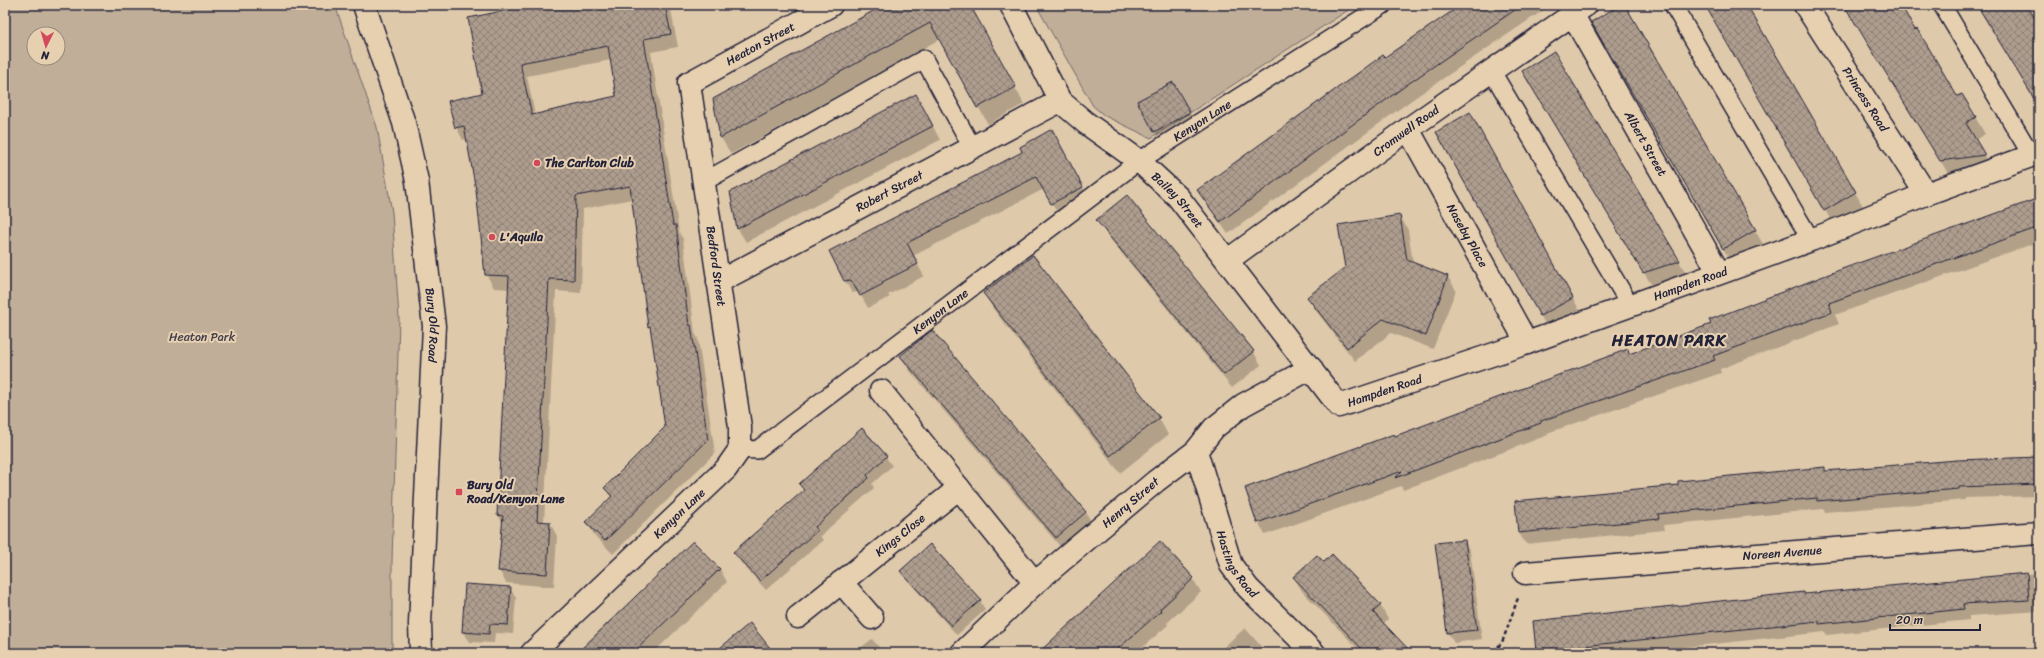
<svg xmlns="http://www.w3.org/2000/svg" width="2044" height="658" font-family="Sriracha,sans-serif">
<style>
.park{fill:#c0ae99;stroke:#71686a;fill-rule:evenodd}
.shadow{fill:#0003;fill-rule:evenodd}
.building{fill:url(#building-cross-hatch);stroke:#22223b;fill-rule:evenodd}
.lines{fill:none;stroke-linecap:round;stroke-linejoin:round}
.service-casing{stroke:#22223b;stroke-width:20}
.minor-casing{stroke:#22223b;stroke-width:25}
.primary-casing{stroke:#22223b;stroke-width:25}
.path{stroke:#22223b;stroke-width:2.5;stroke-dasharray:4 3;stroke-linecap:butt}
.service{stroke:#e7d0b0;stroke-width:17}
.minor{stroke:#e7d0b0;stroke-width:22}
.primary{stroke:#e7d0b0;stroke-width:22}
.poi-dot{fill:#d1495b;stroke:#e7d0b0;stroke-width:1.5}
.labels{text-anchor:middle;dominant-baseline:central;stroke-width:4;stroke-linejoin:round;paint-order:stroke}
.street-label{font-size:12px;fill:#22223b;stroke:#e7d0b0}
.poi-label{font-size:12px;font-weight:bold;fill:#22223b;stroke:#e7d0b0;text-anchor:start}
.park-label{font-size:12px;fill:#423e4e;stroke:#e7d0b0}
.district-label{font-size:16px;font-weight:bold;letter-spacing:1px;fill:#22223b;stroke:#e7d0b0}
</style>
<defs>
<pattern id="building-cross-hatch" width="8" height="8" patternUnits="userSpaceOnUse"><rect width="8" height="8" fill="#ae9d8e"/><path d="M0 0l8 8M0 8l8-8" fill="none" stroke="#8d8075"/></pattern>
</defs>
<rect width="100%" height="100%" fill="#dfc9ab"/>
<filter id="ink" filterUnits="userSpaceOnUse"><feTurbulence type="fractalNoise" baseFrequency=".025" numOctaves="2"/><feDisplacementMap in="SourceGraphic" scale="8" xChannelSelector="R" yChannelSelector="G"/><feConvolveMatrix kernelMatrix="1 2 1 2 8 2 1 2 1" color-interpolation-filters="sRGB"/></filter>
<g filter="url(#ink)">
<g class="park">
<path d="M5,5H335L377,127L392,212L399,318L392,561V653H5ZM34,34H58V58H34Z"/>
<path d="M1036,5H1356L1151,138L1105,116L1093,106Z"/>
</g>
<g class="shadow">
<path d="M537,5H683L671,10L678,47L651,52L679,232L683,239L695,333L698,339L715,453L613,554L594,535L587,522L611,498L605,488L666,427L652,331L649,326L632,199L583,209L581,293L556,291L544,522L550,523L557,536L554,587L506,583L499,570L503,524L498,515L510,289L494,288L486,274L477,190L467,139L463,140L456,127L483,94ZM611,60L617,97L535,115L527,76Z"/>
<path d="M886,5H970L1024,104L988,124L940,39L731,154L721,138L714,99Z"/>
<path d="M1463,5H1551L1413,99L1228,234L1198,190Z"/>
<path d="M1622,5L1763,244L1731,262L1592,22Z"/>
<path d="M1706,5H1746L1863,206L1833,224Z"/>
<path d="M1844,5H1900L1957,98L1962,95L1985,134L1975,140L1993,171L1951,178Z"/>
<path d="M1978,5H2025L2039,27V106Z"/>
<path d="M1553,53L1679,261L1687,275L1652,286L1531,84Z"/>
<path d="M1173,83L1195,122L1160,141L1138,102Z"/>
<path d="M924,109L940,140L746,242L738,229L731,192Z"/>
<path d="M1469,114L1580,311L1548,329L1437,132Z"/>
<path d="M1058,143L1090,200L1059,216L1044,189L913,256L924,276L888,295L890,297L868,308L859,292L852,293L845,281Z"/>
<path d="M2039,199V251L2035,243L1835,315L1839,324L1720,369L1721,373L1547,433L1548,435L1403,490L1401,486L1265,535L1258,522L1395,437L1627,350L1630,355L1712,325Z"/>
<path d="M1400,216L1408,230L1413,263L1448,277L1456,290L1433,349L1391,333L1355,361L1316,311L1308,297L1346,268Z"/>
<path d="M1098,220L1253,351L1261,365L1232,388L1106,234Z"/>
<path d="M984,294L1159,418L1168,435L1120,473L994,310Z"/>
<path d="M2033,319H2039V379L2033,368Z"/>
<path d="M932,332L1086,512L1093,526L1064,551L909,370L901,356Z"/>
<path d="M862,430L886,457L892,466L872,484L874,488L820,536L823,540L766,590L740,562L735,552L804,491L800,484Z"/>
<path d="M2031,455L2039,456V496L1965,498V500L1825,512L1824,509L1664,525L1665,530L1526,544L1519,533L1516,502L1679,486L1824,468L1826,471L2031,459Z"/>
<path d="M1464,541L1470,551L1482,639L1454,643L1448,633L1437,544Z"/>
<path d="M693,542L720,569L727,582L653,653H578Z"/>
<path d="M1160,543L1193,579L1201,592L1167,623L1168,625L1136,653H1047Z"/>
<path d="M1324,564L1380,605L1388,619L1383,624L1409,653H1362L1302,591L1294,578Z"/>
<path d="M902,571L980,600L985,610L957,635L907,580Z"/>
<path d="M2039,573V611L1969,616V620L1827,635L1825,632L1631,653H1538L1537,651L1534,622L1803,593L1804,595Z"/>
<path d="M510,588L516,598L513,634L495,633L494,643L469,642L463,632Z"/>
<path d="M1245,628L1267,653H1217Z"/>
<path d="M872,639L884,653H854Z"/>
</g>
<g class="building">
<path d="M532,5H665L671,34L644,39L673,225H676L689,325H691L708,440L605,541L585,522L612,496L604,488L665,427L650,326L648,327L630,186L576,196L574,280L549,279L537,521L550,522L547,574L498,571L503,516L497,515L509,276L485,275L476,190L464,126L455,128L448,101L482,93L468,18ZM608,46L616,96L532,115L520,63Z"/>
<path d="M884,5H970L1016,87L977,108L930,23L720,138L713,99Z"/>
<path d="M1461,5H1522L1405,86L1220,222L1197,190L1383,55L1385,57Z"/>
<path d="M1620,5H1625L1756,230L1723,249L1591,22Z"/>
<path d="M1705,5H1747L1856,192L1824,211Z"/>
<path d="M1844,5H1901L1915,30L1917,29L1927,45L1957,96L1962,94L1976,117L1966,123L1985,155L1940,161Z"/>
<path d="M1977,5H2027L2039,25V107Z"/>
<path d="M1554,51L1680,261L1643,273L1522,71Z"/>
<path d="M1173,82L1190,112L1154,132L1137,101Z"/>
<path d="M916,94L933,126L737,229L730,192Z"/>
<path d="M1470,112L1573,298L1540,316L1436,132Z"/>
<path d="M1052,129L1083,187L1051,204L1036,177L907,243L918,264L882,282L883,284L860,296L851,280L844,281L829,251L1022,152L1020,147Z"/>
<path d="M1127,195L1254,351L1224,375L1096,220Z"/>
<path d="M2039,198V227L1829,303L1832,312L1713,356L1715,360L1541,421V423L1395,478L1402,471L1257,523L1245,488L1394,434L1395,436L1628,349L1629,354L1711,324L1709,320L1842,269Z"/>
<path d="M1400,215L1407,260L1448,276L1426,336L1383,319L1347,348L1307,297L1345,268L1338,225Z"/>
<path d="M1033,255L1160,418L1110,456L983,293Z"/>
<path d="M932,330L1086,512L1056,538L900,356Z"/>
<path d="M862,428L887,456L867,475L869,478L815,527L818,530L760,581L733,552L804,490L799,484Z"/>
<path d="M2039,457V484L1959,487V489L1817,501V498L1658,514L1659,519L1518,533L1515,501L1678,485V481L1825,467V471L1957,460Z"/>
<path d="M1465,540L1477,630L1447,633L1435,543Z"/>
<path d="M693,541L720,569L633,653H577Z"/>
<path d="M1160,541L1194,578L1160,609L1161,611L1113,653H1038Z"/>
<path d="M930,544L981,600L951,626L900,571Z"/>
<path d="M1332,554L1381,605L1373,612L1412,653H1366L1293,577L1317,555L1324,562Z"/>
<path d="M2027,573L2029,600L1963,604L1964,609L1819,624V621L1536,651L1533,621L1804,592V594Z"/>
<path d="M465,584L511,587L508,625L490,624L489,634L462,632Z"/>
<path d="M750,623L774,653H714Z"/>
</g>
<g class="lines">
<defs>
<g id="service">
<path d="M1673,5L1811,240"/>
<path d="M1942,5L2032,156"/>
<path d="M1491,70L1630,305"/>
<path d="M705,181L924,59L972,147"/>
<path id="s1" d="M740,449L757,450L1139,161L1383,5"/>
</g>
<g id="minor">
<path id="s2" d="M1011,5L1060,101L1086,123L1139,161L1178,197L1339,406L1527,343L1811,240L1926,194L2039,153"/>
<path id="s3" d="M1805,5L1926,194"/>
<path id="s4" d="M1572,14L1719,273"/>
<path id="s5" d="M1408,129L1527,343"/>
<path id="s6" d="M1228,260L1408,129L1586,5"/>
<path id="s7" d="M718,282L1060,101"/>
<path d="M881,391L1035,583"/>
<path id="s8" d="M1196,451L1231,565L1248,588L1314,653"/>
<path id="s9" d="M1525,573L2039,533"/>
<path d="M841,582L872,618"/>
<path id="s10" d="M798,617L959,488"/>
<path id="s11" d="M532,653L726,469L740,449V427L689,83L831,5"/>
<path id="s12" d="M962,653L1035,583L1156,481L1196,451L1214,428L1243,405L1311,368"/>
</g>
<g id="primary">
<path id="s13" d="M364,5L404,123L417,181L434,326L420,624L421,653"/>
</g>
</defs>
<use href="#service" class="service-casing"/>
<use href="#minor" class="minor-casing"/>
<use href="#primary" class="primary-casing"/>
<path class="path" d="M1494,653L1503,640L1518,598"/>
<use href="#service" class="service"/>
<use href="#minor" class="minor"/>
<use href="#primary" class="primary"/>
</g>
</g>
<g class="poi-dot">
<circle cx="537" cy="163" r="4"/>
<circle cx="492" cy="237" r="4"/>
<rect x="455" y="488" width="8" height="8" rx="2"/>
</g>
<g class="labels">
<g class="street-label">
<text stroke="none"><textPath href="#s11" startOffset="743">Heaton Street</textPath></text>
<text stroke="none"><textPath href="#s3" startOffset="112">Princess Road</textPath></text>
<text stroke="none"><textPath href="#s1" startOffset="571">Kenyon Lane</textPath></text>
<text stroke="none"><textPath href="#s6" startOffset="220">Cromwell Road</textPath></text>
<text stroke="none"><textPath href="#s4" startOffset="149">Albert Street</textPath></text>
<text stroke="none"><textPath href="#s7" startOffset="194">Robert Street</textPath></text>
<text stroke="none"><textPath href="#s2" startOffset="262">Bailey Street</textPath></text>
<text stroke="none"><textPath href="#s5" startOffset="122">Naseby Place</textPath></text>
<text transform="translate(716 266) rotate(82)">Bedford Street</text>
<text stroke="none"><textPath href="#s2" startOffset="896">Hampden Road</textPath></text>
<text stroke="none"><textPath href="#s1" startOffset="247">Kenyon Lane</textPath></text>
<text stroke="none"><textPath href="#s13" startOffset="329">Bury Old Road</textPath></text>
<text stroke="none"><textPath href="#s2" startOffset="572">Hampden Road</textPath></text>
<text stroke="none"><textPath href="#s12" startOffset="226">Henry Street</textPath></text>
<text stroke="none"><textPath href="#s11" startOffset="203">Kenyon Lane</textPath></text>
<text stroke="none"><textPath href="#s10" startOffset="131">Kings Close</textPath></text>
<text stroke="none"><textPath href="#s9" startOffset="258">Noreen Avenue</textPath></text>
<text stroke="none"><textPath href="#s8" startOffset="121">Hastings Road</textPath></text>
</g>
<g class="poi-label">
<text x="545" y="163">The Carlton Club</text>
<text x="500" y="237">L'Aquila</text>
<text x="467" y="485">Bury Old<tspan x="467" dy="14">Road/Kenyon Lane</tspan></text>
</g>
<g class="park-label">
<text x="202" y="337">Heaton Park</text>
</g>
<g class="district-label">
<text x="1669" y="340">HEATON PARK</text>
</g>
</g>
<rect width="2044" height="658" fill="none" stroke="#e7d0b0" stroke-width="20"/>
<rect x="10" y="10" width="2024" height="638" fill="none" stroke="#22223b" stroke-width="1.5" filter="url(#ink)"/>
<g transform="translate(46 46) rotate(185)"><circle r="19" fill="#e7d0b0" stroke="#988a81"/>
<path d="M0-3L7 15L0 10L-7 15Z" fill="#d1495b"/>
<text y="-6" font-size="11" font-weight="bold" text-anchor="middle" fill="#22223b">N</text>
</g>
<path d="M1890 624v6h90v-6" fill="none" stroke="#22223b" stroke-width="2"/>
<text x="1896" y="624" font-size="12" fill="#22223b" stroke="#e7d0b0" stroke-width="3" paint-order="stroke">20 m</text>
</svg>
